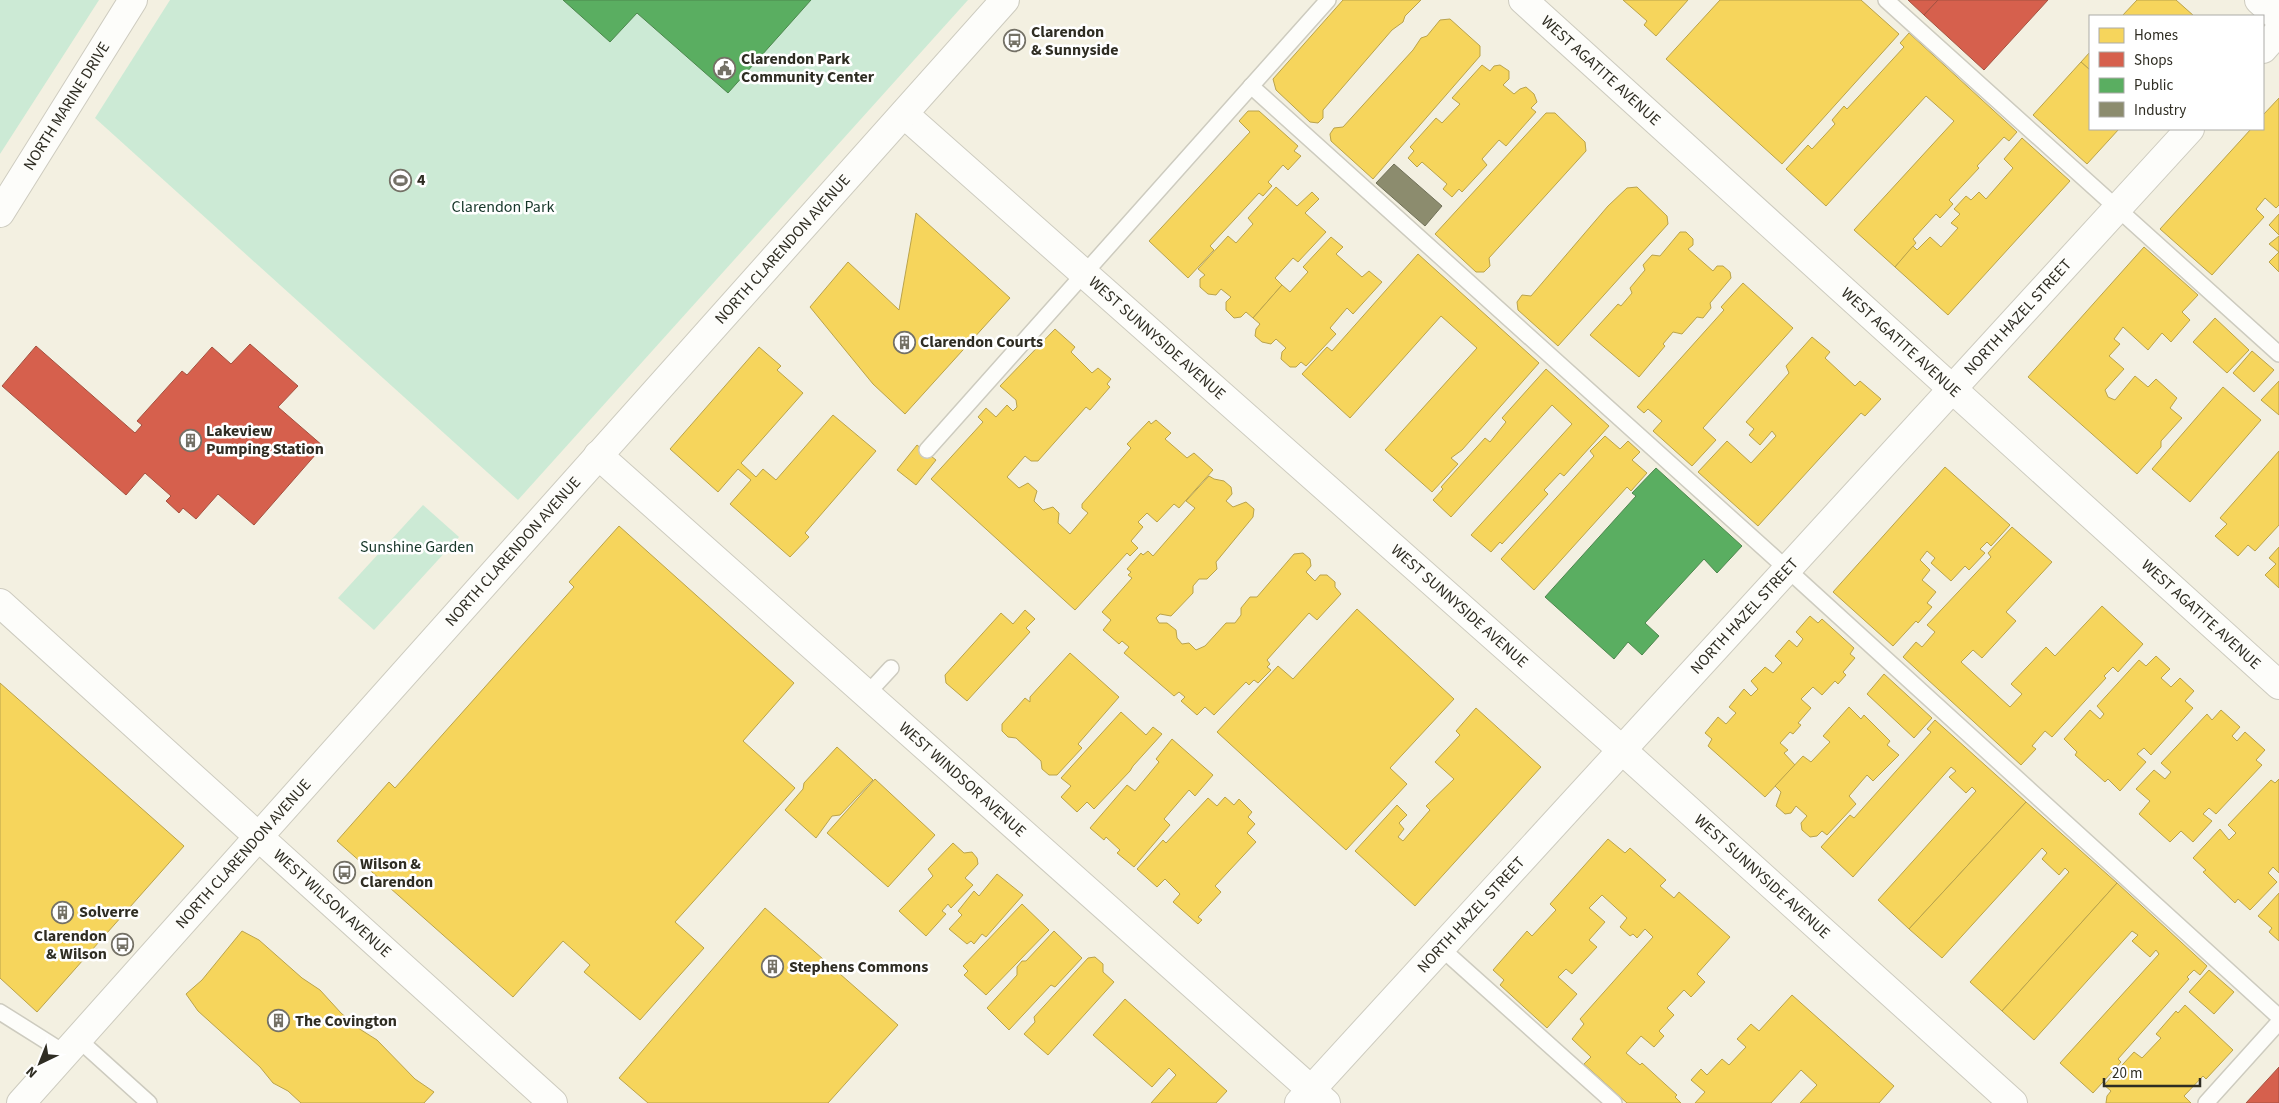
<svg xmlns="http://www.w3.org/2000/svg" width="2279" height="1103" font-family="'Source Sans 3',sans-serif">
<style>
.green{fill:#ccead5}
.homes{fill:#f6d55c;stroke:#baa34b}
.shops{fill:#d6604d;stroke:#a45140}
.public{fill:#5aae61;stroke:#4d874e}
.industry{fill:#8c8c6e;stroke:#707058}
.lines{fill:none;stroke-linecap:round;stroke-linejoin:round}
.service-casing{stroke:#cdcbbf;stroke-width:18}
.minor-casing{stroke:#cdcbbf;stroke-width:30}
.tertiary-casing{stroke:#cdcbbf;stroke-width:30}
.secondary-casing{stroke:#cdcbbf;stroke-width:30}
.service{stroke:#fdfdfa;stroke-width:15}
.minor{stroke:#fdfdfa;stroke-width:28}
.tertiary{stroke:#fdfdfa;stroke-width:28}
.secondary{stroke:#fdfdfa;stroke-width:28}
.labels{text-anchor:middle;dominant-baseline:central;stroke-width:5;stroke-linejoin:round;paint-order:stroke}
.poi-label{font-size:16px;font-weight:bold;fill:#2f2d23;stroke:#fff;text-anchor:start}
.street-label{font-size:16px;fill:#2f2d23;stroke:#fff}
.park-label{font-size:16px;fill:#153528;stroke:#fff}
</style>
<rect width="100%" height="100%" fill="#f3f0e1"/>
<g class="green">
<path d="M0,0H99L0,154Z"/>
<path d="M170,0H968L518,500L95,118Z"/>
<path d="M423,505L459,537L374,630L338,598Z"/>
</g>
<g class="homes">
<path d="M1343,0H1421L1405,16L1403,22L1392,30L1323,110V118L1318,123L1310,122L1276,90L1273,79Z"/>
<path d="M1623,0H1688L1656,36L1644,25L1647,21Z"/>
<path d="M1720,0H1861L1899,34L1782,164L1666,59Z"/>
<path d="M2137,0H2176L2194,16H2122Z"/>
<path d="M1450,19L1480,46V56L1373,179L1331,141L1330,134L1334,128L1343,127L1413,50L1421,38L1427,36L1440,20Z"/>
<path d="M1909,33L2017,132L2009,141L2004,137L1977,166L1979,168L1949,200L1953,204L1940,218L1936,214L1913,239L1916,243L1895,267L1854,230L1954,121L1926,96L1826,206L1786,169L1808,145L1812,149L1835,124L1832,120L1844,106L1847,109L1904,47L1900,43Z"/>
<path d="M2090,52V70L2081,62Z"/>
<path d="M2081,62L2090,70V129H2119L2087,164L2033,115Z"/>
<path d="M1482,65L1490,71L1494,66L1500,65L1509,71V79L1503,85L1514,94L1520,89L1526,87L1534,94L1537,102L1531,108L1536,112L1506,146L1499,140L1482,159L1487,165L1462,192L1459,189L1452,197L1443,189L1447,184L1422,162L1417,167L1408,158L1414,151L1410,147L1436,118L1442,123L1460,104L1452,98Z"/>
<path d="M2279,98V205L2276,208L2265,198L2256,209L2264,217L2212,275L2160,229L2251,129H2263V115Z"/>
<path d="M1248,111H1259L1298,146L1294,151L1301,156L1288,170L1283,165L1268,182L1272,186L1263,196L1259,193L1210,246L1214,250L1188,278L1149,241L1250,132L1239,121Z"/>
<path d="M1546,113H1555L1585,142L1586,151L1489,258L1490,266L1484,272H1476L1435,234Z"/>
<path d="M2022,138L2070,181L1948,315L1895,267L1913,246L1917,250L1930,237L1941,247L1958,228L1951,223L1960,214L1954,209L1966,196L1971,200L1979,192L1986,199L2013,168L2004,159Z"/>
<path d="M1276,187L1297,206L1312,192L1319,199L1305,213L1326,232L1298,262L1293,258L1275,278L1282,285L1253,318L1246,312L1241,317L1234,318L1226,310V302L1231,297L1221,289L1216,295L1208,294L1200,287V279L1205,275L1198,269L1228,236L1236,243L1253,224L1248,218Z"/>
<path d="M1637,187L1667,216L1668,224L1558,346L1518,310L1517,302L1522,295L1531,296L1608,206L1627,188Z"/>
<path d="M916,213L1010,298L905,414L873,384L810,307L848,262L899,310Z"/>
<path d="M2279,214V235L2269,225Z"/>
<path d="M1680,232H1686L1693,239V245L1688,249L1713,271L1717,266H1723L1730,272L1731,278L1710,303L1711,308L1703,318L1697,317L1682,334L1673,332L1663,344L1665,346L1639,377L1590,335L1618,304L1621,306L1632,293L1630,288L1645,270L1643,265L1652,255L1660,256Z"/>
<path d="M2279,236V272L2269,262L2279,252L2269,244Z"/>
<path d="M1331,237L1343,247L1336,254L1362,277L1369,271L1382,282L1353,314L1347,308L1330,328L1336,334L1306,366L1301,362L1296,367H1290L1281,359L1282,352L1286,348L1276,339L1271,344L1262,342L1255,336L1256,329L1260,324L1253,318L1282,285L1290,292L1308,272L1303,267Z"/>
<path d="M2144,247L2198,295L2182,312L2190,320L2171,342L2162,333L2148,350L2123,327L2114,339L2120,344L2109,356L2124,369L2105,390L2108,397L2115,400L2135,376L2148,387L2156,379L2177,398L2170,408L2182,418L2161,441V447L2137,474L2028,377Z"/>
<path d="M1418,254L1539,363L1462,450L1451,458L1458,464L1432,492L1385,450L1477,348L1441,316L1350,418L1302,374L1327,347L1332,351Z"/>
<path d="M1743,283L1793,328L1703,428L1716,440L1692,466L1653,431L1662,421L1648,409L1644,413L1637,407L1724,310L1721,307Z"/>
<path d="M2215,318L2249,350L2227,373L2193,342Z"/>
<path d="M1055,329L1075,347L1071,352L1092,373L1098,368L1111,379L1107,384L1110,387L1090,410L1086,407L1038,461H1031L1025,456L1007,477L1019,488L1028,483L1037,491L1034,501L1043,510L1053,507L1059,513L1058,523L1070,534L1088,513L1082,508V504L1131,448L1127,444L1149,421L1151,424L1156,420L1171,433L1165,439L1187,458L1194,453L1213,470L1179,508L1174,504L1157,522L1147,513L1138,522L1143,527L1131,541L1138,548L1130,556L1127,553L1075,610L931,479L983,422L978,417L986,408L996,417L1007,405L1013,411L1017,407L1016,400L1000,386Z"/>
<path d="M1812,337L1830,352L1825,358L1855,386L1860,381L1881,399L1865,416L1861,413L1758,526L1698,472L1727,441L1751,463L1776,436L1772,431L1760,445L1749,435L1754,429L1746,422L1789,373L1786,366Z"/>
<path d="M759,347L781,366L777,370L803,393L741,463L756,477L763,469L776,480L833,415L876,451L805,533L809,537L790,557L730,504L751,480L738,469L718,492L670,449Z"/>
<path d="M2252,351L2274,370L2254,392L2233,373Z"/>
<path d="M1546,369L1609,426L1564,476L1560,473L1544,490L1548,494L1502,544L1500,542L1491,552L1471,535L1572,424L1552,405L1451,517L1433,500L1443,489L1441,487L1485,438L1490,442L1506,422L1502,418Z"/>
<path d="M2279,381V415L2261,400Z"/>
<path d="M2223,387L2261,420L2190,502L2152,469Z"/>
<path d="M1605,436L1620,449L1628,441L1640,452L1632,460L1647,473L1631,491L1627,487L1534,590L1501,559L1594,456L1590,451Z"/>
<path d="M917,445L936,460L916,485L897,470Z"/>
<path d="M2279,451V525L2255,551L2248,545L2238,556L2215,536L2227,524L2220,518Z"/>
<path d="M1945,467L2010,525L1991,546L1987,542L1980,549L1985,553L1969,570L1965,566L1951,581L1931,563L1935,558L1927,551L1920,560L1930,570L1922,580L1936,592L1927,603L1932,607L1918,623L1916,621L1893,646L1833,592Z"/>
<path d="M1209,476L1214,479L1224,481L1231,487L1232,494L1226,501L1233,507L1246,502L1254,509L1253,517L1216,562L1217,569L1207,579H1199L1193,586V593L1171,616L1160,614L1156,618L1159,623H1167L1176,630L1177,638L1182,644L1189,643L1196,650L1205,646L1226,623H1235L1241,615V608L1250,597H1257L1294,554L1303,553L1310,559L1311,566L1306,572L1315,581L1320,575H1327L1335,582V587L1341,594L1317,620L1309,613L1267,660L1270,664L1267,667L1271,670L1258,683L1254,680L1249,685L1246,682L1214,715L1205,707L1197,715L1181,701L1185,697L1179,692L1174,696L1124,653L1129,647L1122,641L1119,644L1103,630L1111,620L1102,612L1132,578L1128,575L1131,572L1127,569L1141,553L1143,555L1148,551L1153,556L1195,508L1186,501Z"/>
<path d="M619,526L794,683L743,741L795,788L675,922L704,948L640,1020L584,972L590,965L563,941L513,997L337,841L389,782L395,788L574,587L569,582Z"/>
<path d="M2012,527L2052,562L2006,612L2016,621L1982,658L1973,650L1961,662L2010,707L2022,694L2011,684L2046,647L2055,656L2102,606L2143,644L2118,672L2113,667L2104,676L2106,678L2052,737L2045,731L2032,746L2036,749L2021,765L1903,657L1916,642L1922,647L1935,632L1927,625L1991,557L1988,553Z"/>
<path d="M2279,547V588L2265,575L2276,564L2269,558Z"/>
<path d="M1357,609L1454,699L1390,768L1407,784L1346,850L1217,732L1278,666L1293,679Z"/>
<path d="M1025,610L1035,619L1026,628L1030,632L967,701L946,683L945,675L1001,613L1013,624Z"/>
<path d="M1810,616L1818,623L1822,619L1854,648L1850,654L1855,658L1843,672L1846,675L1838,684L1835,681L1822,695L1813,687L1801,699L1811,708L1798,723L1801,725L1793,734L1790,732L1780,743L1788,750L1784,753L1795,765L1765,797L1708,746L1712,739L1705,733L1718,717L1726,724L1736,713L1729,707L1744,689L1751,696L1758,689L1751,681L1765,667L1773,673L1782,663L1775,656L1789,640L1797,647L1803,639L1796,632Z"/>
<path d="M1070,653L1119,697L1078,744L1082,748L1057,775H1049L1042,769L1041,761L1016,738L1008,737L1002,731V724L1025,698L1030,702V697Z"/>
<path d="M2156,656L2170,669L2161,678L2171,687L2180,678L2194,691L2185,701L2193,708L2151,755L2144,748L2137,754L2146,762L2120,791L2108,779L2105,782L2075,755L2077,752L2064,739L2090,710L2100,719L2104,714L2097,706L2139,660L2146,666Z"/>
<path d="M1884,674L1932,718L1914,738L1867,694Z"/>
<path d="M0,683L184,846L37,1012L0,978Z"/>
<path d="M1849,707L1861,719L1864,715L1890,741L1887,745L1899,755L1873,781L1867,775L1849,796L1856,804L1827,835L1822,831L1817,836L1810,837L1802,830L1801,823L1807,816L1796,806L1791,813L1785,814L1776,806L1781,792L1775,786L1803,756L1811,762L1830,742L1823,736Z"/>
<path d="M1476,708L1541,767L1415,906L1355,851L1397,805L1407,815L1399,823L1404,829L1398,837L1403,841L1430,810L1426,806L1454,779L1435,762L1460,735L1456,731Z"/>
<path d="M2221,710L2240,727L2232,736L2237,741L2245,732L2265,750L2256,760L2262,765L2216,814L2209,808L2203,814L2212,821L2193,842L2181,831L2170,842L2139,814L2150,801L2136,789L2154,770L2165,779L2171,772L2161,763L2207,714L2212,720Z"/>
<path d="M1121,712L1146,735L1153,727L1162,734L1133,766L1130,771L1094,809L1087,802L1077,812L1061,797L1071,786L1061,778Z"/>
<path d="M1935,720L2026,802L1909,929L1878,900L1976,791L1972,787L1966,793L1949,777L1956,771L1951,767L1853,877L1821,847L1850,815L1854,818L1931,732L1927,729Z"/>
<path d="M1172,739L1213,775L1195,796L1189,790L1164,819L1170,825L1134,867L1117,853L1120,850L1106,837L1104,840L1090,828L1127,785L1135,791L1159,762L1156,759Z"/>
<path d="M837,747L873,780L840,815L832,816L816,838L785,810L803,789L804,783Z"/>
<path d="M875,779L935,835L888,887L827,833Z"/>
<path d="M2279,779V873L2273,867L2268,873L2277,882L2250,910L2238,899L2235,903L2203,872L2206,870L2193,858L2220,829L2229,840L2236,833L2228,825L2271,780L2275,783Z"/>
<path d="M1225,797L1234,805L1239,799L1252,812L1248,817L1255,824L1247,833L1256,842L1215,886L1221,892L1198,917L1202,920L1198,924L1173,902L1180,894L1165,879L1157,887L1137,869L1163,840L1166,843L1208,798L1217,806Z"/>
<path d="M2026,802L2117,883L2002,1011L1970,982L2069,872L2065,868L2059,875L2042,859L2047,853L2042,848L1942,958L1909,929Z"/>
<path d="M1608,839L1625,853L1630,848L1666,880L1660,886L1674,898L1679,892L1730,937L1697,974L1705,982L1691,997L1684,990L1667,1008L1674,1015L1659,1031L1664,1036L1654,1047L1641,1036L1626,1053L1640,1065L1642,1063L1677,1095L1675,1097L1681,1103H1627L1584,1064L1591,1057L1572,1039L1584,1024L1580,1019L1653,937L1645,929L1637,938L1633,934L1630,936L1620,927L1627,918L1602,895L1589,908L1605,922L1589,940L1597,947L1572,974L1566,969L1558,977L1577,994L1547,1028L1500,985L1504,980L1493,970L1527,931L1532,936L1556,910L1550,904Z"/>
<path d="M953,843L964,853L972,852L977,858L978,864L965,878L973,885L951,908L948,904L942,911L946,914L926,936L899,911L933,876L928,869Z"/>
<path d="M997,874L1023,895L986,937L982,934L974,944L971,941L967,944L949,929L962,915L958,911L974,891L979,896Z"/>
<path d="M2117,883L2207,966L2200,975L2194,970L2187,977L2189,979L2118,1059L2121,1062L2093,1093L2060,1063L2159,954L2156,950L2150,957L2132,941L2138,935L2132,931L2034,1040L2002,1011Z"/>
<path d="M2279,893V941L2269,932L2272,928L2258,916Z"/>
<path d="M1022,904L1049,930L986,995L964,975L968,971L963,966Z"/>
<path d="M765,908L898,1025L828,1103H648L619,1078Z"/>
<path d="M242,931L259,940L302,978L320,990L341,1013L358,1028L377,1040L415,1079L434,1092L424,1103H301L288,1091L273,1083L260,1067L198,1011L186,994L202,980Z"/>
<path d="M1054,931L1082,958L1055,987L1051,985L1009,1030L987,1008L1017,975V967L1022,961H1026Z"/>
<path d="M1095,957L1103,964V972L1114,982L1048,1055L1024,1034L1035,1022L1034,1017L1088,958Z"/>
<path d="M2209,970L2234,992L2214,1014L2189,992Z"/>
<path d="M1792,995L1894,1086L1879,1103H1800L1817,1085L1801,1070L1771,1103H1695L1705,1092L1691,1080L1701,1069L1707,1075L1722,1059L1729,1065L1746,1047L1737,1039L1751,1024L1759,1031Z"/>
<path d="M1125,999L1227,1091L1216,1103H1151L1176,1075L1169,1068L1152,1087L1093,1035Z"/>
<path d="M2185,1005L2233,1050L2206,1079L2203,1076L2184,1096L2191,1103H2106L2107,1096L2111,1091L2104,1085L2134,1052L2142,1058L2161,1038L2156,1034L2176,1011L2178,1013Z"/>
</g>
<g class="shops">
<path d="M1908,0H1938L1924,15Z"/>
<path d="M1938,0H2048L1984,70L1924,15Z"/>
<path d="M250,344L298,386L278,407L323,446L254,525L218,494L196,519L183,508L179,513L166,501L171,496L145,473L126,495L2,386L36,346L135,433L142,425L137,421L182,371L187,375L212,347L231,364Z"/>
<path d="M2279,1067V1103H2246Z"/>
</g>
<g class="public">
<path d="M563,0H811L728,93L637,13L610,42Z"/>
<path d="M1656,468L1742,546L1717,573L1704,559L1645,623L1659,636L1642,655L1628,642L1614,659L1545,597L1636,496L1632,493Z"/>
</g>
<path class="industry" d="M1394,164L1442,206L1425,226L1376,183Z"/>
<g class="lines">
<defs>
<g id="service">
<path d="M1886,0L2279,354"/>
<path d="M1251,86L1787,569L2279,1017"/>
<path d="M927,450L1328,0"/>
<path d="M867,694L891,668"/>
<path d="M1441,948L1614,1103"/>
<path d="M0,1012L65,1053"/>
<path d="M78,1039L149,1103"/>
<path d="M2206,1103L2279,1022"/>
</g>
<g id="minor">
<path id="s1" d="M1523,0L2279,685"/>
<path d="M2263,49L2279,31"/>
<path id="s2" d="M904,114L1622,750L2013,1103"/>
<path id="s3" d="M598,455L1326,1103"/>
<path id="s4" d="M1299,1103L2190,129"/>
</g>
<g id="tertiary">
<path id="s5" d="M0,213L133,0"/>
<path id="s6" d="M0,603L553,1103"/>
<path id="s7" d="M21,1103L1005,0"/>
</g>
<path id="secondary" d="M2259,0L2279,18"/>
</defs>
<use href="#service" class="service-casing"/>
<use href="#minor" class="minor-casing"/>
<use href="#tertiary" class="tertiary-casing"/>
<use href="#secondary" class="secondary-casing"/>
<use href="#service" class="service"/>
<use href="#minor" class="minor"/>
<use href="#tertiary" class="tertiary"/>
<use href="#secondary" class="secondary"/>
</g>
<defs>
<symbol id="bus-ring" viewBox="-11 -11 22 22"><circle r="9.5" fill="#fff" stroke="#747166" stroke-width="1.5"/><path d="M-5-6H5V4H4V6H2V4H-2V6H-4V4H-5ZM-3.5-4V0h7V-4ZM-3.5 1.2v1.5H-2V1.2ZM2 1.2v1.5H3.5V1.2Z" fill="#747166"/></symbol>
<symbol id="civic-ring" viewBox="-11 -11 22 22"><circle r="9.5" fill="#fff" stroke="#747166" stroke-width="1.5"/><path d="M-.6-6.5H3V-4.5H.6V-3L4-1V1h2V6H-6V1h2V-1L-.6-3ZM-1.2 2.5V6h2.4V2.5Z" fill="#747166"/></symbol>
<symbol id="stadium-ring" viewBox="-11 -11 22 22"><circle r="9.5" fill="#fff" stroke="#747166" stroke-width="1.5"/><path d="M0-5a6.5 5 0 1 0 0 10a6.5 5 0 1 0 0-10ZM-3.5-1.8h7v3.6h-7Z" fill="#747166"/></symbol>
<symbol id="building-ring" viewBox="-11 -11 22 22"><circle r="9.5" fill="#fff" stroke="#747166" stroke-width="1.5"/><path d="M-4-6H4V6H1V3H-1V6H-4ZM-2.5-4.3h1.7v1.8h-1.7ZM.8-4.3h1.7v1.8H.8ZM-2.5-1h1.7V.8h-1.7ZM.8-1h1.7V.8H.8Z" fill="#747166"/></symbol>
</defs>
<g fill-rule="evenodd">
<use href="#bus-ring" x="1002" y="28" width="25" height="25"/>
<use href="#civic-ring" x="712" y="56" width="25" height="25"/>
<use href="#stadium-ring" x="388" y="168" width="25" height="25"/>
<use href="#building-ring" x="892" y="330" width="25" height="25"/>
<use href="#building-ring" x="178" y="428" width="25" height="25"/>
<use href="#bus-ring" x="332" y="860" width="25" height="25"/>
<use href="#building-ring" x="50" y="900" width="25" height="25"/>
<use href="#bus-ring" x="110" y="932" width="25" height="25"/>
<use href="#building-ring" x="760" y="954" width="25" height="25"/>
<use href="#building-ring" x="266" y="1008" width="25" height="25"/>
</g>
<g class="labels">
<g class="poi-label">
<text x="1031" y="32">Clarendon<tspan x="1031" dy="18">&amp; Sunnyside</tspan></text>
<text x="741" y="59">Clarendon Park<tspan x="741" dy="18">Community Center</tspan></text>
<text x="417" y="180">4</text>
<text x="920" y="342">Clarendon Courts</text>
<text x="206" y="431">Lakeview<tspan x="206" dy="18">Pumping Station</tspan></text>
<text x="360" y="864">Wilson &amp;<tspan x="360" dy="18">Clarendon</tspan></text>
<text x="79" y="912">Solverre</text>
<text x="107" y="936" text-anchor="end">Clarendon<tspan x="107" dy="18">&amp; Wilson</tspan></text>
<text x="789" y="967">Stephens Commons</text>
<text x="295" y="1021">The Covington</text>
</g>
<g class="street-label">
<text stroke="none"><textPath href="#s1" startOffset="105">WEST AGATITE AVENUE</textPath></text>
<text stroke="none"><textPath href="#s5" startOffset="126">NORTH MARINE DRIVE</textPath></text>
<text stroke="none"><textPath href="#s7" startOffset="1144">NORTH CLARENDON AVENUE</textPath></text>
<text stroke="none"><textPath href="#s4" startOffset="1065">NORTH HAZEL STREET</textPath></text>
<text stroke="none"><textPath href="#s2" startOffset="338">WEST SUNNYSIDE AVENUE</textPath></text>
<text stroke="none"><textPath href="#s1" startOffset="510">WEST AGATITE AVENUE</textPath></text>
<text stroke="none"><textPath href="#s7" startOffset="739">NORTH CLARENDON AVENUE</textPath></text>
<text stroke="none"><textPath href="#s2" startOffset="742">WEST SUNNYSIDE AVENUE</textPath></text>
<text stroke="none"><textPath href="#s1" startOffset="915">WEST AGATITE AVENUE</textPath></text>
<text stroke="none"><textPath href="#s4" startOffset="660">NORTH HAZEL STREET</textPath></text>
<text stroke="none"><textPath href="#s3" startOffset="488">WEST WINDSOR AVENUE</textPath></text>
<text stroke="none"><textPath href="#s7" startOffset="334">NORTH CLARENDON AVENUE</textPath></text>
<text stroke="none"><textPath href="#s2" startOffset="1148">WEST SUNNYSIDE AVENUE</textPath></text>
<text stroke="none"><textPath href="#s6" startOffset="448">WEST WILSON AVENUE</textPath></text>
<text stroke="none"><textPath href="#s4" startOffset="255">NORTH HAZEL STREET</textPath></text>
</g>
<g class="park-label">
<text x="503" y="207">Clarendon Park</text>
<text x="417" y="547">Sunshine Garden</text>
</g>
</g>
<rect x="2089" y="15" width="175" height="115" fill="#ffffff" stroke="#acaba7"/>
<rect x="2099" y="28" width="25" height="15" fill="#f6d55c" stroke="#acaba7"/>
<text x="2134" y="40" font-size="15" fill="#2f2d23">Homes</text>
<rect x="2099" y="52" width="25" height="15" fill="#d6604d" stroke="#acaba7"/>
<text x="2134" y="65" font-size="15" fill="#2f2d23">Shops</text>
<rect x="2099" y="78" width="25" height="15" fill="#5aae61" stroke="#acaba7"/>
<text x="2134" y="90" font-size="15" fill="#2f2d23">Public</text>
<rect x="2099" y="102" width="25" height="15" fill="#8c8c6e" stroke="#acaba7"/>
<text x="2134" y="115" font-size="15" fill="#2f2d23">Industry</text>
<g transform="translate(40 1063) rotate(223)" stroke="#ffffff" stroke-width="4" paint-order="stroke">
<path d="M0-4L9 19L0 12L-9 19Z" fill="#2f2d23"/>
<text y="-8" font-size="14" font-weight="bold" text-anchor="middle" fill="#2f2d23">N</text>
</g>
<path d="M2104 1078v8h96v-8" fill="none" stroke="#2f2d23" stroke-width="2.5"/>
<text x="2112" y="1078" font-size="15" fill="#2f2d23" stroke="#ffffff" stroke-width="4" paint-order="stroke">20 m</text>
</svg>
